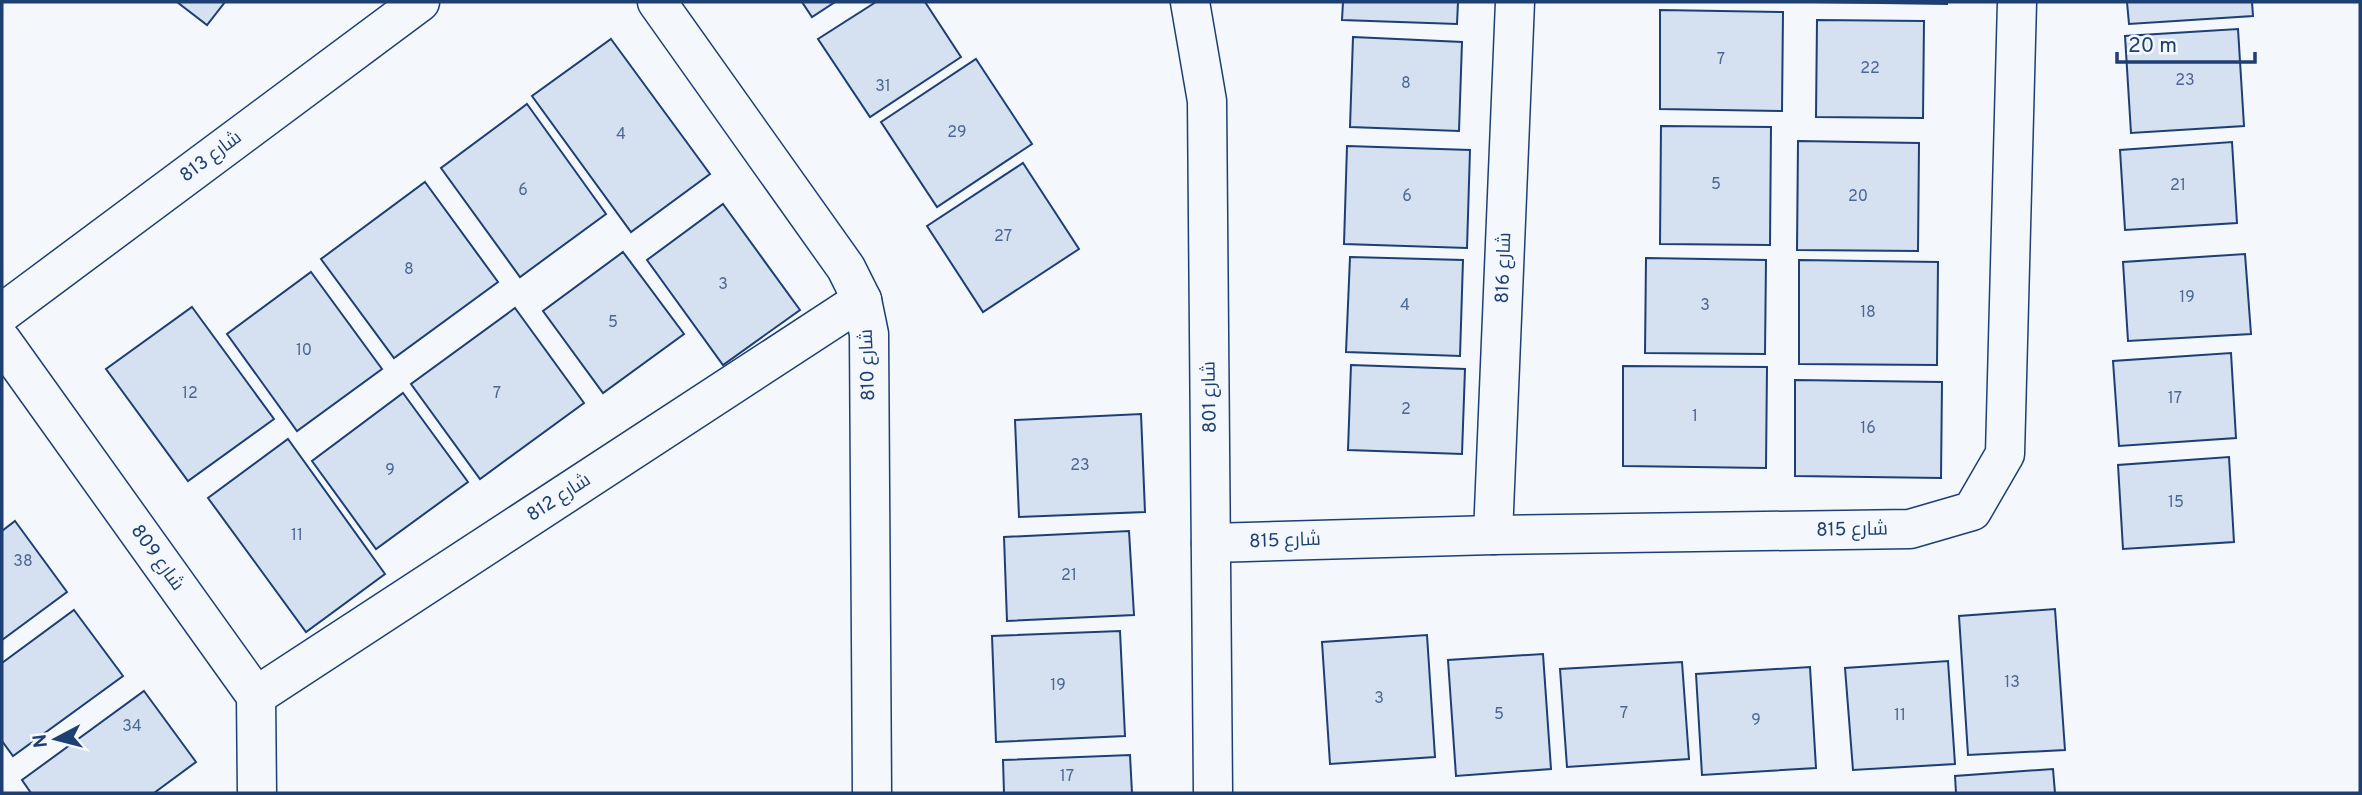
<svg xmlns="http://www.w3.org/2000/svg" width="2362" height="795" font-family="Overpass,Cairo,sans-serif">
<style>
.building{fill:#d5e0f0;stroke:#1d3f73;stroke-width:2}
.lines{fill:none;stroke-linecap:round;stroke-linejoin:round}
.street-casing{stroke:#1d3f73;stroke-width:41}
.street{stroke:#f4f7fb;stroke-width:38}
.labels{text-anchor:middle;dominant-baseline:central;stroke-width:5;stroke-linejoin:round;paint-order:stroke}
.number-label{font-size:16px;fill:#4b6792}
.street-label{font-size:19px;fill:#1d3f73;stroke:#f4f7fb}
</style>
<rect width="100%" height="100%" fill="#f4f7fb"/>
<g class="building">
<path d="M177,2H225L207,25Z"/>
<path d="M802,2H835L812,17Z"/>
<path d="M876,2H925L961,57L870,117L818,39Z"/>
<path d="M1343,2H1458L1457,24L1342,20Z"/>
<path d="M1812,2H1947V4Z"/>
<path d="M2127,2H2252L2253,16L2129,24Z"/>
<path d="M1660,10L1783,12L1782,111L1660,109Z"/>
<path d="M1817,20L1924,21L1923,118L1816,117Z"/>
<path d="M2238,29L2244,126L2131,133L2125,36Z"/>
<path d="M1353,37L1462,42L1459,131L1350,127Z"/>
<path d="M611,39L710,174L631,232L532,96Z"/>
<path d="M976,59L1032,144L937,207L881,122Z"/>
<path d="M527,104L606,214L520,277L441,168Z"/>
<path d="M1661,126L1771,127L1770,245L1660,244Z"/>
<path d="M1798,141L1919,143L1918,251L1797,250Z"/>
<path d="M2232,142L2237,223L2125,230L2120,150Z"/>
<path d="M1347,146L1470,150L1467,248L1344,244Z"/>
<path d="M1023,163L1079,249L983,312L927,226Z"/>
<path d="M425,182L498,282L394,358L321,259Z"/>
<path d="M723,204L800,310L723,365L647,260Z"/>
<path d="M623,252L684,334L603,393L543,311Z"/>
<path d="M2245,254L2251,334L2128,341L2123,262Z"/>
<path d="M1350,257L1463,260L1460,356L1346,352Z"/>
<path d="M1646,258L1766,260L1765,354L1645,353Z"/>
<path d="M1799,260L1938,262L1937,365L1799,364Z"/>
<path d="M311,272L382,369L297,431L227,334Z"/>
<path d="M192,307L274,419L188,481L106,369Z"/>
<path d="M515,308L584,403L480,479L411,384Z"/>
<path d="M2231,353L2236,438L2119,446L2113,361Z"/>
<path d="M1351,365L1465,369L1462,454L1348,450Z"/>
<path d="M1623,366L1767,367L1766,468L1623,466Z"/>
<path d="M1795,380L1942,382L1941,478L1795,476Z"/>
<path d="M403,393L468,482L376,549L312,461Z"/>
<path d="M1141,414L1145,512L1019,517L1015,420Z"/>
<path d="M288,439L385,574L306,632L208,498Z"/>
<path d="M2229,457L2234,542L2123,549L2118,465Z"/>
<path d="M15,521L67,592L2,640V531Z"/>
<path d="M1129,531L1134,615L1007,621L1004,537Z"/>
<path d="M2055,609L2065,750L1968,755L1959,616Z"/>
<path d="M74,610L123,676L13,756L2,741V663Z"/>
<path d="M1120,631L1125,736L996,742L992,636Z"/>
<path d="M1427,635L1435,757L1330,764L1322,642Z"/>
<path d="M1543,654L1551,769L1456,776L1448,660Z"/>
<path d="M1948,661L1955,764L1853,770L1845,668Z"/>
<path d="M1682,662L1689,759L1567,767L1560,669Z"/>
<path d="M1810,667L1816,768L1702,775L1696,674Z"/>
<path d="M144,691L196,762L154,793H31L22,780Z"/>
<path d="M1130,755L1132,793H1004L1003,760Z"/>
<path d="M2053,769L2055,793H1956L1955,776Z"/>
</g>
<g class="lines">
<defs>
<g id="street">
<path d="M657,2L846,268L862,300L869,334L872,793"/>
<path d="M1190,2L1207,101L1213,793"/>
<path d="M2,313L420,2"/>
<path d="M2,341L256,696L257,793"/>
<path d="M1493,535L1515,2"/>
<path d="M1211,543L1493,535L1910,529L1972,511L2005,454L2017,2"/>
<path d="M256,696L862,300"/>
</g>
</defs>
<use href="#street" class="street-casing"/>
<use href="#street" class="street"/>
</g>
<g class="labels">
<g class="number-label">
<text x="1721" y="60">7</text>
<text x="1870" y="69">22</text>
<text x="2185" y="81">23</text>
<text x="1406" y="84">8</text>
<text x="883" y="87">31</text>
<text x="957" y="133">29</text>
<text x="621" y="135">4</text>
<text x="1716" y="185">5</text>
<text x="2178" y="186">21</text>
<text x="523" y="191">6</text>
<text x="1407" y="197">6</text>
<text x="1858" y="197">20</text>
<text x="1003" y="237">27</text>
<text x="409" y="270">8</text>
<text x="723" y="285">3</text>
<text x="2187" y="298">19</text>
<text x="1405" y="306">4</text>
<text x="1705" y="306">3</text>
<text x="1868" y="313">18</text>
<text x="613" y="323">5</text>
<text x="304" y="351">10</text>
<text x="190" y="394">12</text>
<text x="497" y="394">7</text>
<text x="2175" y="399">17</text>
<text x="1406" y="410">2</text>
<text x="1695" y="417">1</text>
<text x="1868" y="429">16</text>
<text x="1080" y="466">23</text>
<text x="390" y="471">9</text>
<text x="2176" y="503">15</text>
<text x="297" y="536">11</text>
<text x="23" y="562">38</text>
<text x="1069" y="576">21</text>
<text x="2012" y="683">13</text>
<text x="1058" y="686">19</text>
<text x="1379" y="699">3</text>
<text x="1624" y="714">7</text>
<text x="1499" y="715">5</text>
<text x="1900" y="716">11</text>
<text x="1756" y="721">9</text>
<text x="132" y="727">34</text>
<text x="1067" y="777">17</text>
</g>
<g class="street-label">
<text transform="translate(211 157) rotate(-37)">شارع 813</text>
<text transform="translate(1504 268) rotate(-88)">شارع 816</text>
<text transform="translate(868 365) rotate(-92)">شارع 810</text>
<text transform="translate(1210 397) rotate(-91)">شارع 801</text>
<text transform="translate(559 498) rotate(-33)">شارع 812</text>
<text transform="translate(1852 530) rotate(-1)">شارع 815</text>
<text transform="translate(1285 541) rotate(-2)">شارع 815</text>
<text transform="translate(157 558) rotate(54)">شارع 809</text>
</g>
</g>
<rect width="2362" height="795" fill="none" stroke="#1d3f73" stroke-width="7"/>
<g transform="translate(56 739) rotate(263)" stroke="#f4f7fb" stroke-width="5" paint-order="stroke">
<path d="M0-5L12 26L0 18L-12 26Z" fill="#1d3f73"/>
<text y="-10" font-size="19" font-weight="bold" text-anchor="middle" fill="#1d3f73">N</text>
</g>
<path d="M2117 52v10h138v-10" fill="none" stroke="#1d3f73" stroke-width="3.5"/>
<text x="2128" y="52" font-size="21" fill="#1d3f73" stroke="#f4f7fb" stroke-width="5" paint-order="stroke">20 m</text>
</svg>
